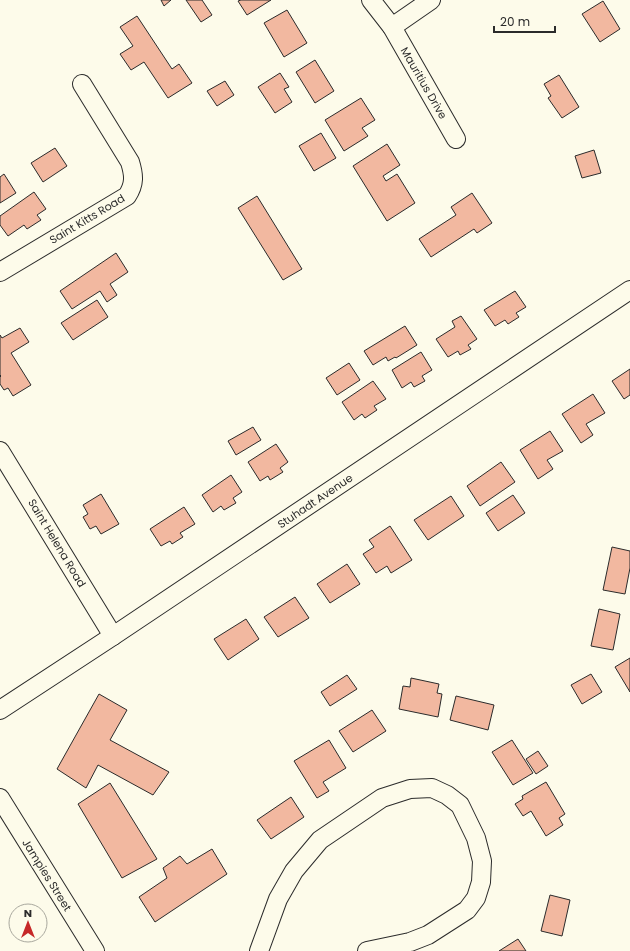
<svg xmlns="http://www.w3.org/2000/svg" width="630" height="951" font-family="Poppins,sans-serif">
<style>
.building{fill:#f2b8a0;stroke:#2b2b2b}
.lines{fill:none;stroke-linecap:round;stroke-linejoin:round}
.street-casing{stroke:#2b2b2b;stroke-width:20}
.street{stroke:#fdfbea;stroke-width:18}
.labels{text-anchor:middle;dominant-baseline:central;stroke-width:3;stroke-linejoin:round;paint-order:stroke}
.street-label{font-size:11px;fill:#2b2b2b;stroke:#fdfbea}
</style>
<rect width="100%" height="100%" fill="#fdfbea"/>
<g class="building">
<path d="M161,0H171L164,6Z"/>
<path d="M186,0H202L212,15L201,22Z"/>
<path d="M241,0H271L247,15L238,1Z"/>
<path d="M603,1L620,29L600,42L582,14Z"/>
<path d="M287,10L307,43L284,57L264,23Z"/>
<path d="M137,16L172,69L179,64L192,83L168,98L144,62L131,70L120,54L133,46L120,27Z"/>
<path d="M315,60L334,91L315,103L296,72Z"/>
<path d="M280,73L289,87L284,89L292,102L275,113L258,87Z"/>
<path d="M559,75L579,107L562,118L548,98L551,96L544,84Z"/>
<path d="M225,81L234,95L217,106L207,91Z"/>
<path d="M361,98L375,120L362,128L368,136L344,151L325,120Z"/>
<path d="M321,133L336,158L314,171L299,146Z"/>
<path d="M387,144L400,165L383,176L386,181L397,174L415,203L387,221L353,166Z"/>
<path d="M55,148L67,166L43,182L31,163Z"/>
<path d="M594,150L601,173L582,178L575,156Z"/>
<path d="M4,174L16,193L0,203V177Z"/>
<path d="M34,192L46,209L37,215L41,220L27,229L24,225L8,236L0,225V216Z"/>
<path d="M472,193L492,223L477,233L474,229L431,257L419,239L456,215L451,207Z"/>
<path d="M257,196L302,269L283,280L238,208Z"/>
<path d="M116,253L128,272L110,284L117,295L107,302L100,291L72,309L60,291Z"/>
<path d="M515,291L526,307L516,313L519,317L508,324L505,320L495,326L484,310Z"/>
<path d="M97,300L108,317L73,340L61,323Z"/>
<path d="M461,316L477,339L468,345L471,349L460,355L458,351L448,357L436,339L455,327L452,321Z"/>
<path d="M405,326L417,345L396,358L395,357L388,361L386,357L373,365L364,351Z"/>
<path d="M20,328L29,342L11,353L31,385L13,396L8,388L4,390L0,384V377L1,376L0,375V335L2,338Z"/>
<path d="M421,352L432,370L422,376L425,381L414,387L411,382L402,388L392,370Z"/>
<path d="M349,363L360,380L337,395L326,378Z"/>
<path d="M630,369V395L624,399L612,381Z"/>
<path d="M373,381L386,399L374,406L377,410L365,418L362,414L354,420L342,402Z"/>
<path d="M593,394L605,413L586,424L593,435L581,443L562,414Z"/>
<path d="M253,427L261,440L236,455L228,441Z"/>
<path d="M550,431L563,451L547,460L553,469L538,479L520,450Z"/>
<path d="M276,444L288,462L280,468L283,472L270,480L268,476L260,481L248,462Z"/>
<path d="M501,462L515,482L480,506L467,486Z"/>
<path d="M231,475L242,492L233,498L236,503L224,510L221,506L213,512L202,495Z"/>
<path d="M101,494L119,524L101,534L96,526L90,529L83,517L88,514L83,505Z"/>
<path d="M513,495L525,513L498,531L486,513Z"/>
<path d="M451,496L464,516L428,540L414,520Z"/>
<path d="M184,507L195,524L180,533L183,537L172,544L170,541L161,546L150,529Z"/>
<path d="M390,526L412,560L391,573L387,566L376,573L363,554L374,547L369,540Z"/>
<path d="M612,547L630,551V568L625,594L603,590Z"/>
<path d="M347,564L360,584L330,603L317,584Z"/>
<path d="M295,597L309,618L278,637L264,617Z"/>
<path d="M599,609L620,614L613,650L591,646Z"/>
<path d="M246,619L259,639L228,660L214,639Z"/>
<path d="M630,658V692L615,667Z"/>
<path d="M591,674L602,692L582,704L571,685Z"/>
<path d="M347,675L357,689L330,706L321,692Z"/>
<path d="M411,678L439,684L437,693L442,694L438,717L399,709L403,686L410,687Z"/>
<path d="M99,694L127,710L110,740L169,772L153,795L98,765L86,788L57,769Z"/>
<path d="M456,696L494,705L488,730L450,720Z"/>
<path d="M372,710L386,731L353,752L339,731Z"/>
<path d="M329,740L346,768L323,782L329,791L317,798L294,761Z"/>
<path d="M512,740L533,773L513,785L492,752Z"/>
<path d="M538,751L548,766L536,774L526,759Z"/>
<path d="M546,782L565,814L559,818L563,825L546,836L531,811L523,816L515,804L523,799L522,796Z"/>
<path d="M110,783L157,859L122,878L78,804Z"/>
<path d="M291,797L304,817L271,839L257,820Z"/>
<path d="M212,849L227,874L155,922L139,897L167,878L163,868L180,856L187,864Z"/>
<path d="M550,895L570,900L562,936L541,931Z"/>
<path d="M518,939L526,951H499Z"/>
</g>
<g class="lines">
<defs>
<g id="street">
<path d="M371,0L392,27L456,139"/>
<path d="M392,27L431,0"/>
<path d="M0,272L127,196C135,184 134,175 130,162L82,84"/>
<path d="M0,451L113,636"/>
<path d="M0,710L113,636L630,290"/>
<path d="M0,798L95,951"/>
<path d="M259,951L278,899L294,871L320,840L382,798L410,789L432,788L447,795L460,805L476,838L482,861L481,882L476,898L467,910L428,935L410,942L367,951"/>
</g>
</defs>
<use href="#street" class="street-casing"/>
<use href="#street" class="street"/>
</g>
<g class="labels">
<g class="street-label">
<text transform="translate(424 83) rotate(60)">Mauritius Drive</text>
<text transform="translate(87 219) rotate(-31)">Saint Kitts Road</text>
<text transform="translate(315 501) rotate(-34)">Stuhadt Avenue</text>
<text transform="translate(57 543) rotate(59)">Saint Helena Road</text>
<text transform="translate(47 875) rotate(58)">Jampies Street</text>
</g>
</g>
<g transform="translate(28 923)"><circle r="19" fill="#fdfbea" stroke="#a9a89e"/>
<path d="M0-3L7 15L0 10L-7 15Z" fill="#c62828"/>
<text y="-6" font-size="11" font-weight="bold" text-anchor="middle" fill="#2b2b2b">N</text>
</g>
<path d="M494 26v6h61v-6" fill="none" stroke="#2b2b2b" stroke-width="2"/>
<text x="500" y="26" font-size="12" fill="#2b2b2b" stroke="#fdfbea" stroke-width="3" paint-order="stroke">20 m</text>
</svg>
